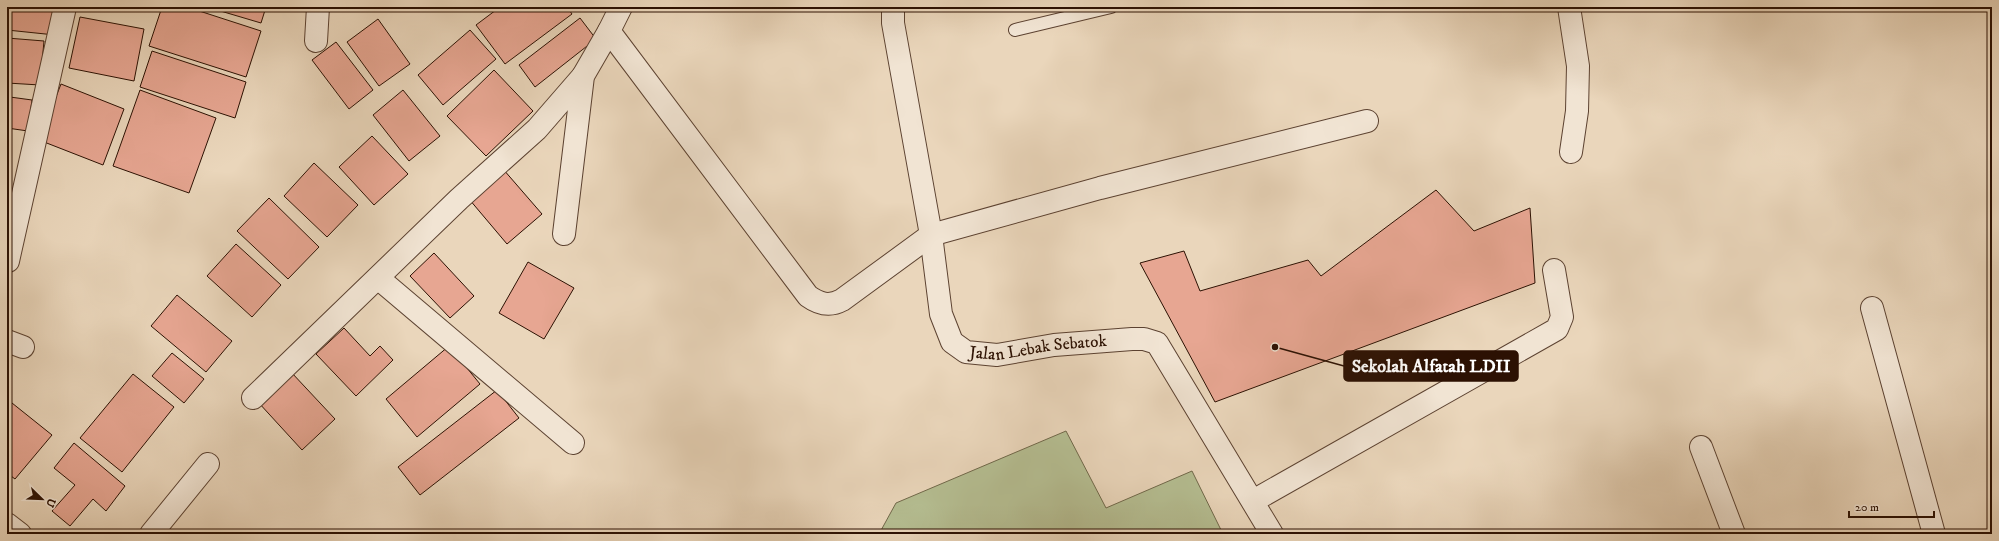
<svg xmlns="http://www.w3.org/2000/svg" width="1999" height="541" font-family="'IM FELL DW Pica',serif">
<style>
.green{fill:#b5be92;stroke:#70684a}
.building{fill:#e7a692;stroke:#2c1103}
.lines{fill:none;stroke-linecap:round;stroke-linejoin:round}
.service-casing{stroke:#5c4231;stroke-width:14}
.minor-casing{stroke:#5c4231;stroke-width:24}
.service{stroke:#f1e4d3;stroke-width:12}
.minor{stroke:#f1e4d3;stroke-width:22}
.labels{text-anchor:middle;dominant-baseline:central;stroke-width:4;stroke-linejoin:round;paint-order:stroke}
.street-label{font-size:17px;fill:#2c1103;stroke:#f1e4d3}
.leader{fill:none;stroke:#2c1103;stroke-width:1.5}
.callout-dot{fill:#2c1103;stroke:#f1e4d3;stroke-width:1.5}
.callout{fill:#2c1103;stroke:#2c1103;stroke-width:1.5}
.callout-label{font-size:18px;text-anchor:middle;font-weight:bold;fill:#fff}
</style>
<rect width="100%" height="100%" fill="#ead6bb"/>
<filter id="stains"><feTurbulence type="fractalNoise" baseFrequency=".005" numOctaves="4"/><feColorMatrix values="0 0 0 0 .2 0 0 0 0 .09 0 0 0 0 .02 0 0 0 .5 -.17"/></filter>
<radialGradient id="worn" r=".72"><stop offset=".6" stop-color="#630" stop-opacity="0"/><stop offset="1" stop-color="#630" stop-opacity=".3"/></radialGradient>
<path class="green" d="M1066,431L1106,508L1192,471L1223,534H879L896,503Z"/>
<g class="building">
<path d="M7,7L59,9L55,35L7,30Z"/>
<path d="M162,7H187L261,31L246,77L149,46Z"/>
<path d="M207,7H266L261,23Z"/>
<path d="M500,7H567L572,14L505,64L476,25Z"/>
<path d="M80,17L144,29L134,81L69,68Z"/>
<path d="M580,18L596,39L535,87L519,65Z"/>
<path d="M378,19L410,64L379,86L347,42Z"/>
<path d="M470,30L496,59L443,105L418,75Z"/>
<path d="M7,38L44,41L40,85L7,83Z"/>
<path d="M336,42L373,90L349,109L312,60Z"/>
<path d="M152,51L246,82L235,118L140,87Z"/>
<path d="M494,70L533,111L486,156L447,116Z"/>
<path d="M61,84L124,109L103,165L39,140Z"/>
<path d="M140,90L216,118L189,193L113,166Z"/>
<path d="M403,90L440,136L409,161L373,115Z"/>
<path d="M10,97L32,100L28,131L7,128Z"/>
<path d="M372,136L408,174L374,205L339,167Z"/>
<path d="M314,163L358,205L327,237L284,196Z"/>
<path d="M503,169L542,214L507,244L469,199Z"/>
<path d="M1436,190L1474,231L1530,208L1535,283L1215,402L1140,263L1184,251L1200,291L1308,260L1321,276Z"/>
<path d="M269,198L319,247L288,279L237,231Z"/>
<path d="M236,244L281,285L252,317L207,276Z"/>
<path d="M434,253L474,296L450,318L410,276Z"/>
<path d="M528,262L574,288L544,339L499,313Z"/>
<path d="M177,295L232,341L206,372L151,326Z"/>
<path d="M344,328L370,356L380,346L393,360L356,396L316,354Z"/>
<path d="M449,346L480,384L417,437L386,399Z"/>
<path d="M172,353L204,379L184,403L152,376Z"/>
<path d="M291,372L335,419L302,450L258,402Z"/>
<path d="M133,374L174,407L122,472L80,438Z"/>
<path d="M497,390L519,418L420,495L398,467Z"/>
<path d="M7,399L52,435L15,479L7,473Z"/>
<path d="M74,443L125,486L106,511L93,499L70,526L52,511L75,485L54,468Z"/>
</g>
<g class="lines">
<defs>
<path id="service" d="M1015,30L1111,7"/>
<g id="minor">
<path id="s1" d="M893,7V23L931,235L941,314L952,342L966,352L997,355L1054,345L1132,339H1144L1157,343L1272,534"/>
<path d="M1569,7L1578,66L1577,111L1571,152"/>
<path d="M609,31L808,296C819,304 829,307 842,300L931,235L1100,188L1367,121"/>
<path d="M316,41L318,7"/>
<path d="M564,234L583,76L609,31L621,7"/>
<path d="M8,261L65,7"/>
<path d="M378,278L573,443"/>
<path d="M1872,308L1934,534"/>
<path d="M7,341L23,347"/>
<path d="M253,398L459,199L537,129L583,76"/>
<path d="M1701,447L1734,534"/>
<path d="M1253,501L1557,329L1562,317L1554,270"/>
<path d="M7,524L20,534"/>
<path d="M151,534L208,464"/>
</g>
</defs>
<use href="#service" class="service-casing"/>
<use href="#minor" class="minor-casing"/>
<use href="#service" class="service"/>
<use href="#minor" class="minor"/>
</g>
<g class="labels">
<g class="street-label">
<text stroke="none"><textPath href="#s1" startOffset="431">Jalan Lebak Sebatok</textPath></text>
</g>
</g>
<path class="leader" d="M1275 347L1344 366"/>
<circle class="callout-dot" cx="1275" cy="347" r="4"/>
<rect class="callout" x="1344" y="351" width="174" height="30" rx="4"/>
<g class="callout-label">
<text x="1431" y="372">Sekolah Alfatah LDII</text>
</g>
<rect width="1999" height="541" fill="none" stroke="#ead6bb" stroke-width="24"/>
<rect x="8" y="8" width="1983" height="525" fill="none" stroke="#2c1103" stroke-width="2"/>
<rect x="12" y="12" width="1975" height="517" fill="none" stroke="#2c1103"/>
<g transform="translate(42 499) rotate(113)" stroke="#f1e4d3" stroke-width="3" paint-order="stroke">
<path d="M0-3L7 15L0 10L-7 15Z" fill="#2c1103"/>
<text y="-6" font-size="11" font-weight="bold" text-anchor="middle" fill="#2c1103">U</text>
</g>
<path d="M1849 511v6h85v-6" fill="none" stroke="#2c1103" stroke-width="2"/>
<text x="1855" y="511" font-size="12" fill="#2c1103" stroke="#f1e4d3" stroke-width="3" paint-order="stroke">20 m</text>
<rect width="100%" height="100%" filter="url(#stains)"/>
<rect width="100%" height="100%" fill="url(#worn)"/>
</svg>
